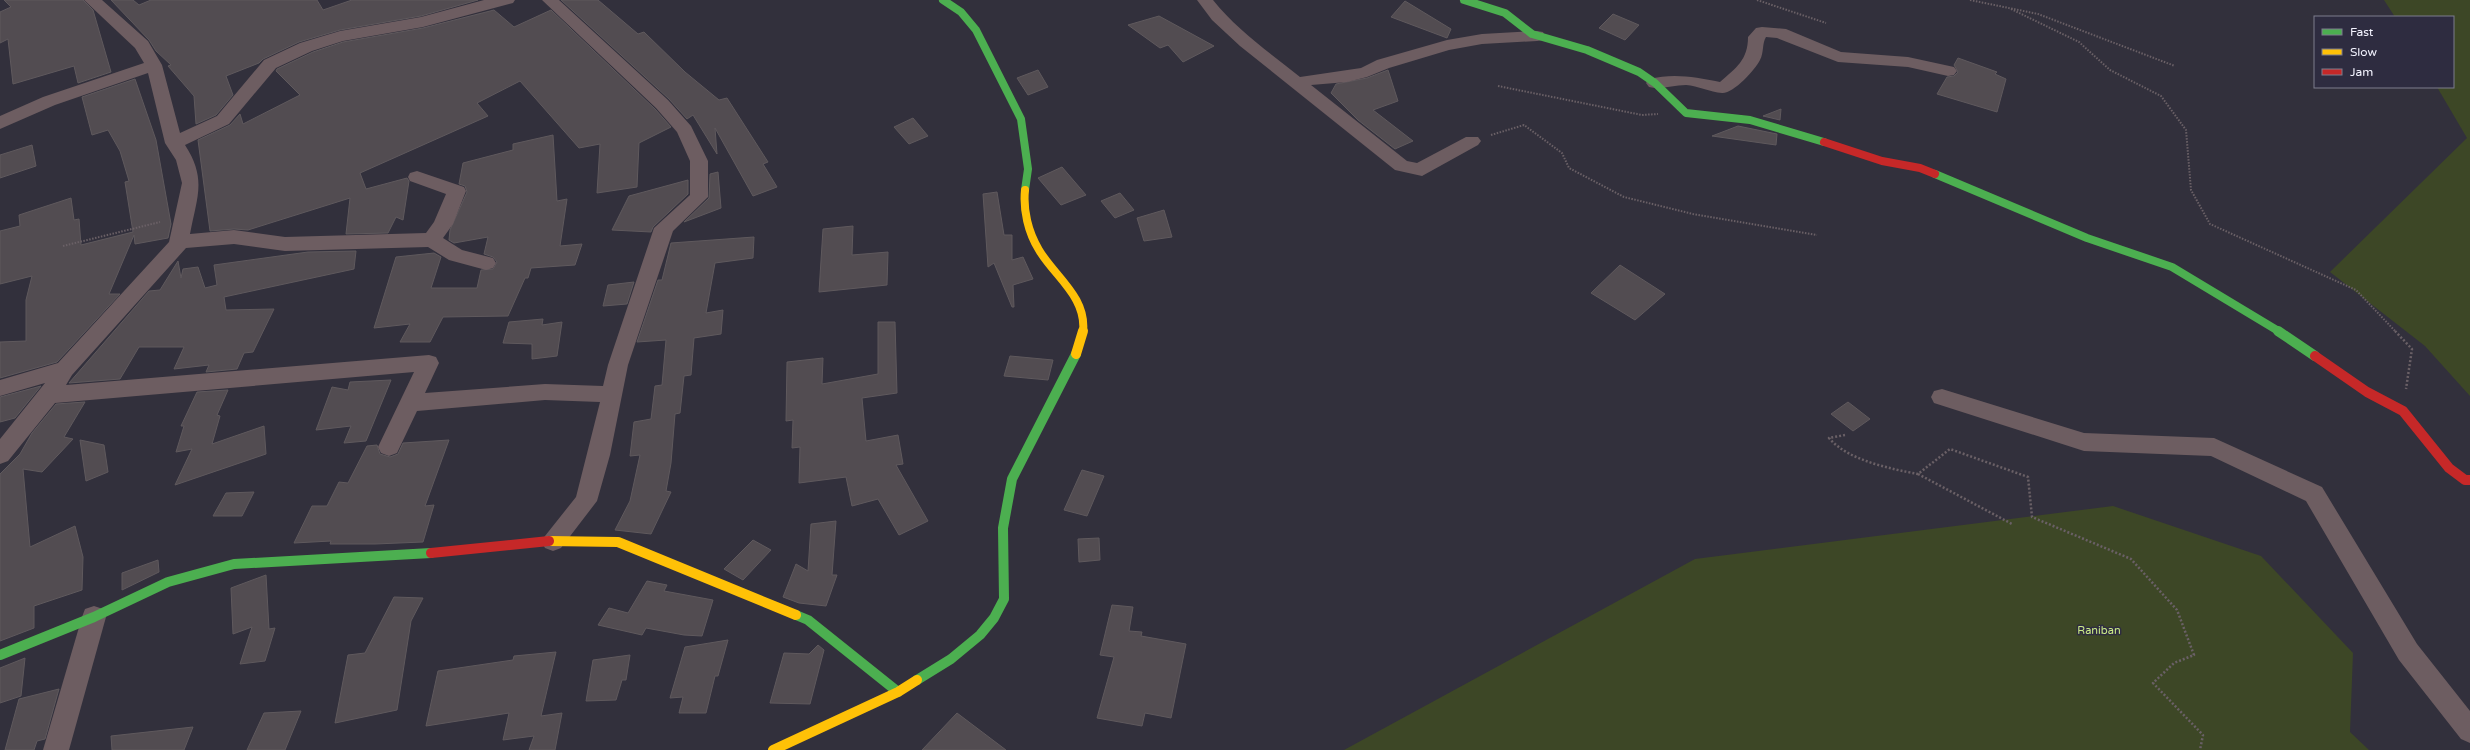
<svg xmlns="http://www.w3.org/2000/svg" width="2470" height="750" font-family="'Varela Round',sans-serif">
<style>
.green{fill:#3d4726}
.building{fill:#524c51;stroke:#5f595d}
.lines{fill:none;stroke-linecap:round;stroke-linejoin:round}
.path-far1{stroke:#6a6066;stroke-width:2;stroke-dasharray:1.5 1.5;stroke-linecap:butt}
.path{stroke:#6a6066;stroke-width:2.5;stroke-dasharray:2 2;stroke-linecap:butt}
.street{fill:#6d5d61;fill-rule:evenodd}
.fast-far1{stroke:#4caf50;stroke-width:8}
.fast{stroke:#4caf50;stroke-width:10}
.slow-far1{stroke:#ffc107;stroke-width:8}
.slow{stroke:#ffc107;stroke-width:10}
.jam-far1{stroke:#c62828;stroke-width:8}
.jam{stroke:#c62828;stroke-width:10}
.labels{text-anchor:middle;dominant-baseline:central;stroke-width:3;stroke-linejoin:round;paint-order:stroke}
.park-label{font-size:11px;fill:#cbeb86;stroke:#2e2c40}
</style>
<rect width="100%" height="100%" fill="#32303c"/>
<g class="green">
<path d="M2384,0H2470V396L2425,346L2330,272L2467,138L2437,87H2453V17H2395Z"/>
<path d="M2113,506L2261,556L2353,653L2350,732L2369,750H1344L1695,559Z"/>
</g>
<g class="building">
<path d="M4,0H83L93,10L111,72L78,83L74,66L13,84L8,39L0,43V12L11,7Z"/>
<path d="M111,0H133L139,5L151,0H317L323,10L352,0H478L421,16L340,30L299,42L263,59L259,63L226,76L233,95L216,115L196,124L194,96L168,66L171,65L156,51L149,40Z"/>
<path d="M561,0H598L638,34L644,32L685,72L719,100L727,98L768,162L763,164L777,187L753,196L715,128L717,154L693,115L687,119L669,99Z"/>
<path d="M1405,1L1451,29L1447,38L1391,17Z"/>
<path d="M494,10L514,27L551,10L655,109L671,127L639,143L637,187L597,193L600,144L579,148L520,81L477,103L488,116L360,173L366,189L407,178L409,181L403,220L396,217L388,233L346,234L350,198L248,230L234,229L210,231L198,140L230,125L240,114L243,124L300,95L276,71L277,69L313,52L343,42L423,28Z"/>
<path d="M1613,14L1639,25L1625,40L1599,28Z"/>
<path d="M1159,16L1214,46L1183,62L1168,45L1160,48L1128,25Z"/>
<path d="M1958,58L1997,72L1995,74L2006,79L1997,112L1937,94L1947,77L1954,76L1958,72L1954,65Z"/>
<path d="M1038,70L1048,87L1028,95L1017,78Z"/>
<path d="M1388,70L1398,101L1373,110L1413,141L1395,149L1358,120L1331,93L1336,84L1367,78Z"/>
<path d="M135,79L156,140L171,224L168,238L135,244L134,235L109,294H120L57,362L0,378V342L26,341V300L32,276L0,284V231L20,226L19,215L71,198L74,220L79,219L81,245L133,232L125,182L129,181L120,151L108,130L92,135L82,97Z"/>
<path d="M1781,109L1780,120L1763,116Z"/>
<path d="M913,118L928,136L909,144L894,127Z"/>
<path d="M1738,126L1777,134L1776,145L1712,136Z"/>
<path d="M553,135L557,201L567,199L560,246L582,244L575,265L531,268L528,278H525L508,316L443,317L430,342H400L410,324L374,328L396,257L434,253L441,257L431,288H477L481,270L493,269L497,262L493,257L484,254L488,237L454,243L449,240L450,230L467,192L465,186L459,184L463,163L513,150V144Z"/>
<path d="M32,145L36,166L0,178V155Z"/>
<path d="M1062,167L1086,195L1061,205L1038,178Z"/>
<path d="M718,172L721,208L684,222L709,198L710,174Z"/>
<path d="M688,180V194L653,227L651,232L612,230L629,196Z"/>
<path d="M997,192L1004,235H1012V260L1023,257L1033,279L1013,285L1014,307H1012L994,263L988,267L983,194Z"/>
<path d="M1120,193L1134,210L1115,218L1101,201Z"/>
<path d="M1164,210L1172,237L1144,241L1137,218Z"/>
<path d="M853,226L852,255L888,252L887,285L819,292L823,229Z"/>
<path d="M754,237L753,258L715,263L706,313L723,310L721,334L694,338L691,375L684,376L680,413L675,414L671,463L666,491L671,492L651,534L615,530L630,501L640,455L630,456L634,422L651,419L655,386L662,385L666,340L637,342L658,280H662L671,243Z"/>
<path d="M356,251L354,269L224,297L226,310L274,309L253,352L244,353L237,369L206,372L209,365L174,369L184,347H139L120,379L69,383L149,291L160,290L178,261L181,278L183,269L198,267L205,288L217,285L214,265L308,252Z"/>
<path d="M1620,265L1665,294L1635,320L1591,293Z"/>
<path d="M634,282L627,304L603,306L608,285Z"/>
<path d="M543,319L542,325L562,322L557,356L532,359V344L503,343L509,322Z"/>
<path d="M878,322H895L897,393L862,398L866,441L898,435L903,464L896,465L928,521L899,535L878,499L852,506L846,477L799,483L800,447L792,448L793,420L786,421L787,362L823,358L822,384L878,374Z"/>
<path d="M1010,356L1053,360L1048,380L1004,376Z"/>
<path d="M391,380L366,441L344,443L351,426L316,430L332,387L348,390L350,382Z"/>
<path d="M41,386L15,418L0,422V397Z"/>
<path d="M228,390L217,415L220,416L212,444L264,426L266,454L175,485L192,449L176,452L184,426H181L197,392Z"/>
<path d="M85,402L64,437L73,439L42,472L23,469L30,547L75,526L83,557L82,590L34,606V628L0,641V474L20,454L32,433L56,404Z"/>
<path d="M1848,402L1870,419L1853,431L1831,414Z"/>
<path d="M80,440L104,445L108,472L86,481Z"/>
<path d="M449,440L425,506L434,505L423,542L375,544H330L331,541L294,543L312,506H327L339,482L348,483L367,446L377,445L380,454L390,457L398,454L403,443Z"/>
<path d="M1082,470L1104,476L1087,516L1064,510Z"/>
<path d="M254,492L242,516H213L226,493Z"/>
<path d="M836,521L832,575H837L826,606L799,603L783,597L796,564L808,571L811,524Z"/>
<path d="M1099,538L1100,560L1079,562L1078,539Z"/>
<path d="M753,540L771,550L743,580L724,569Z"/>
<path d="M158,560L159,572L122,590V573Z"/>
<path d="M266,575L269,629L275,628L265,661L240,664L252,627L233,634L231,588Z"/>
<path d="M647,581L667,585L664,591L713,600L702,636L684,635L646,628L642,635L598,625L609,608L628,613Z"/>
<path d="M394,597L423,598L411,621L397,710L335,723L348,655L365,653Z"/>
<path d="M1112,605L1133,607L1129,631L1142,632L1141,636L1186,644L1171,718L1145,713L1142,726L1097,718L1114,657L1100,655Z"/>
<path d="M728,640L718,676H715L706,713H679L683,697L670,698L685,647Z"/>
<path d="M818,645L824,650L810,704L770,703L784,653L809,654Z"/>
<path d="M556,652L541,716L562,713L555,750H529L534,736L503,740L509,713L426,726L438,671L513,660L514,656Z"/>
<path d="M630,655L626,680H622L616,700L586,701L593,660Z"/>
<path d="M25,658L21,696L0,703V668Z"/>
<path d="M59,689L45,739L37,741L34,750H5L19,699Z"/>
<path d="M301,711L285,750H247L264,713Z"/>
<path d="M957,713L1006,750H922Z"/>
<path d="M193,727L184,750H112L111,736Z"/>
</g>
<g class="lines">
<g class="path-far1">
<path d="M1757,0L1826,23"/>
<path d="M1970,0L2038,14L2175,66"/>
<path d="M2011,9L2079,42L2110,70L2161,96L2186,130L2191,190L2210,224L2356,290L2396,332"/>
<path d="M1498,86L1642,115L1658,114"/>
<path d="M1491,135L1524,125L1562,153L1569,168L1624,197L1693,214L1817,235"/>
<path d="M63,246L160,222"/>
</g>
<g class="path">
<path d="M2395,331L2412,349L2406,389"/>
<path d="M1845,435L1829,438C1847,460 1891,469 1918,474L1950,449L2028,477L2032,517L2131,559L2177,610L2194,655L2174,663L2153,683L2203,735L2200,750"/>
<path d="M1918,474L2012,524"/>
</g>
<g class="street">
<path d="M84,0H102L148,41L162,65L180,133L217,116L264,60L300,43L340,31L421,17L484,0H515L513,3L423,27L343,41L312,51L276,68L229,124L185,145C207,179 197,197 190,234L234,230L285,237L426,233L434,222L446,194L410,181L408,177L410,173L417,171L464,187L466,191L453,224L443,238L462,250L493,258L496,263L493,268L486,270L449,260L428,247L285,251L234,244L186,248L72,375L66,385L429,355L436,357L439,363L425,393L545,384L603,386L608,365L654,228L690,195V161L677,132L656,108L542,0H559L668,100L691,126L708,161V197L673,231L628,365L610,455L597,501L561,548L553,551L545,548L541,541L576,497L600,402L545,400L417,411L397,453L389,456L381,453L378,447L414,372L55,403L8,461L0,464V439L45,383L0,396V380L58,363L169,242L182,183L176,160L165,143L148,73L55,105L0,129V116L43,97L144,63L135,48Z"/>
<path d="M1197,0H1213C1237,30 1270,53 1300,77L1361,68L1377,60L1447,40L1482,34L1537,31L1543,32L1545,36L1543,40L1537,41L1482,44L1449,50L1389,68L1367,77L1347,82L1311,85L1407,161L1417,163L1466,137H1478L1481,141L1478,145L1422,176L1395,170L1240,46L1212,20Z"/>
<path d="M1762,27L1786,29L1841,52L1908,57L1954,67L1957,71L1954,75L1948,76L1908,67L1838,62L1777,38L1766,37C1762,43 1764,53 1760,60C1755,70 1733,94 1722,93C1710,92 1698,86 1686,85C1673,85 1661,90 1649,87L1646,83L1649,79C1674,73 1695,77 1720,82C1736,68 1748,60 1748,37L1756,28Z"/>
<path d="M1942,389L2084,433L2214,438L2322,487L2417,644L2470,711V743L2461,739L2399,660L2306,501L2211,456L2084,451L1934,403L1931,397L1934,391Z"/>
<path d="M94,606L103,609L106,617L69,750H43L82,617L85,609Z"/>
</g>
<g class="fast-far1">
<path d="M943,0L961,12L976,30L1021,119L1028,169L1025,190"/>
<path d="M1464,0L1505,13L1532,34L1587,50L1639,72L1655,83L1686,113L1750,120L1824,142"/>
<path d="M1935,174L2087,238L2172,267L2280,332"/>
</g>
<g class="fast">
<path d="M2278,331L2315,356"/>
<path d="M796,615L808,620L898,692"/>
<path d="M0,655L94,617L168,582L234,564L431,553"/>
<path d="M917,680L951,659L980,635L994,618L1004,599L1003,528L1012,479L1076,354"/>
</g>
<path class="slow-far1" d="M1025,190C1023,210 1028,232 1039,250C1055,277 1087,297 1083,332"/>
<g class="slow">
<path d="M1076,354L1083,331"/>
<path d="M549,541L618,542L796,615"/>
<path d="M773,750L898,692L917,680"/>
</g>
<path class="jam-far1" d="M1824,142L1882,161L1920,168L1935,174"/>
<g class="jam">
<path d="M2315,356L2367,392L2403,411L2449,468L2465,480H2470"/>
<path d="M431,553L549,541"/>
</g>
</g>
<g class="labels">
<g class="park-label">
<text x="2099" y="630">Raniban</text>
</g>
</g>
<rect x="2314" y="16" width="140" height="72" fill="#2e2c40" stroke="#7d7c8c"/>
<rect x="2322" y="29" width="20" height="6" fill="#4caf50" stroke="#7d7c8c"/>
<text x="2350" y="36" font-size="12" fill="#f3f3fe">Fast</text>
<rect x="2322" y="49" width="20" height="6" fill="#ffc107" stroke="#7d7c8c"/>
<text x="2350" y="56" font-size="12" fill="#f3f3fe">Slow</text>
<rect x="2322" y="69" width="20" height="6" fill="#c62828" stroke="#7d7c8c"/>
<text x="2350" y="76" font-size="12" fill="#f3f3fe">Jam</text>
</svg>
